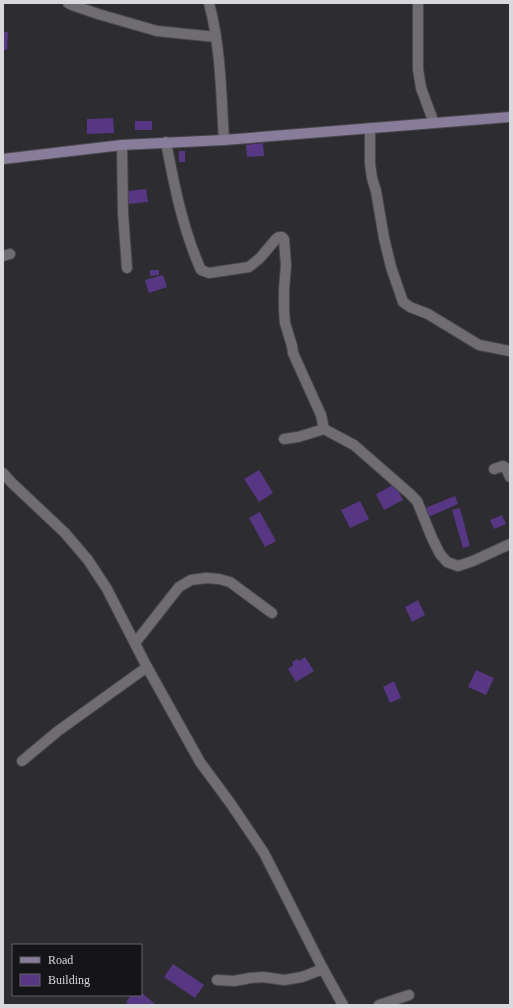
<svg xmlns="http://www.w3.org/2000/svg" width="513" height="1008" font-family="Georgia,serif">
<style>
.building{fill:#573783}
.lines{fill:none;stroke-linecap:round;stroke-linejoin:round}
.minor-casing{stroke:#49474b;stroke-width:12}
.secondary-casing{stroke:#49474b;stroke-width:12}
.minor{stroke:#6f6d72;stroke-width:10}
.secondary{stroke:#877c9a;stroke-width:10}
</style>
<rect width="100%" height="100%" fill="#2d2c30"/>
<g class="building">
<path d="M3,32H8L7,50H3Z"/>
<path d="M113,118L114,133L87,134V119Z"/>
<rect x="135" y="121" width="17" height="9"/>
<path d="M263,143L264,156L247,157L246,145Z"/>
<rect x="179" y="151" width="6" height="11"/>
<path d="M146,189L148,202L129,204L127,191Z"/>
<path d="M150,270H159V275L150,276Z"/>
<path d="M163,275L167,287L149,293L145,280Z"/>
<path d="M259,470L273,493L259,502L244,479Z"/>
<path d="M395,484L403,500L384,510L376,494Z"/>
<path d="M455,496L458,504L426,518L423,509Z"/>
<path d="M360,501L369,519L350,528L341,510Z"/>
<path d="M460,508L470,546L463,548L452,510Z"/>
<path d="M260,512L276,541L265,547L249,518Z"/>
<path d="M502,515L506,524L494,529L490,520Z"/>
<path d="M418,600L425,615L412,622L405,607Z"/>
<path d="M305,657L314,671L296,682L288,669L293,665L292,662L297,659L299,661Z"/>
<path d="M476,670L494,678L486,695L468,687Z"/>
<path d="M394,681L401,698L390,703L383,687Z"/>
<path d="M173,964L204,985L195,998L164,977Z"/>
<path d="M141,992L156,1005H129L126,1002L131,995H141Z"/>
</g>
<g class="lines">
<defs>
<g id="minor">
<path d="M68,3L72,5L98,14L157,31L216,37"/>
<path d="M209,3C221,48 221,94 224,140"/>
<path d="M418,3V69L421,88L434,123"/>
<path d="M370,128V164L372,178L376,191L384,238L391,267L403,302L410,307L428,314L479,345L510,351"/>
<path d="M166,142C174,185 183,230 201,270L209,273L249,267L260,258L276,239L279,237H282L284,239L286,265L284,290V310L285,323L292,346L293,353L321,415L324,429"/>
<path d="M122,145L123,213L127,268"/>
<path d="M3,256L10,254"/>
<path d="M284,439L298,437L324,429L354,445L409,493L417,501L432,538L440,554L447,562L458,566L473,561L510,544"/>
<path d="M494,469L503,466L506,468L510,477"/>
<path d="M3,473L12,483L65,533L88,560L107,589L147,667L200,762L231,804L264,853L323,969L343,1005"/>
<path d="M135,643L179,587L191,580L206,578L219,579L230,582L272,613"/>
<path d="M22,761L58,731L147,667"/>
<path d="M217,980L234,981L250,978L263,977L284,980L302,977L323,969"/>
<path d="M379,1005L409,995"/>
</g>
<path id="secondary" d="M3,159L122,145L224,140L510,117"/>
</defs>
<use href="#minor" class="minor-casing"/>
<use href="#secondary" class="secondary-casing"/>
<use href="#minor" class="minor"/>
<use href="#secondary" class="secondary"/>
</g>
<rect width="513" height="1008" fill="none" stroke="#d9d8db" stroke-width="8"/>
<rect x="12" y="944" width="130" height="52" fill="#151517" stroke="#636365"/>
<rect x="20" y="957" width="20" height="6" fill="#877c9a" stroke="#636365"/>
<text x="48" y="964" font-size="12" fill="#d9d8db">Road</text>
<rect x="20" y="974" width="20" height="12" fill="#573783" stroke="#636365"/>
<text x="48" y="984" font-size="12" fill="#d9d8db">Building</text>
</svg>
